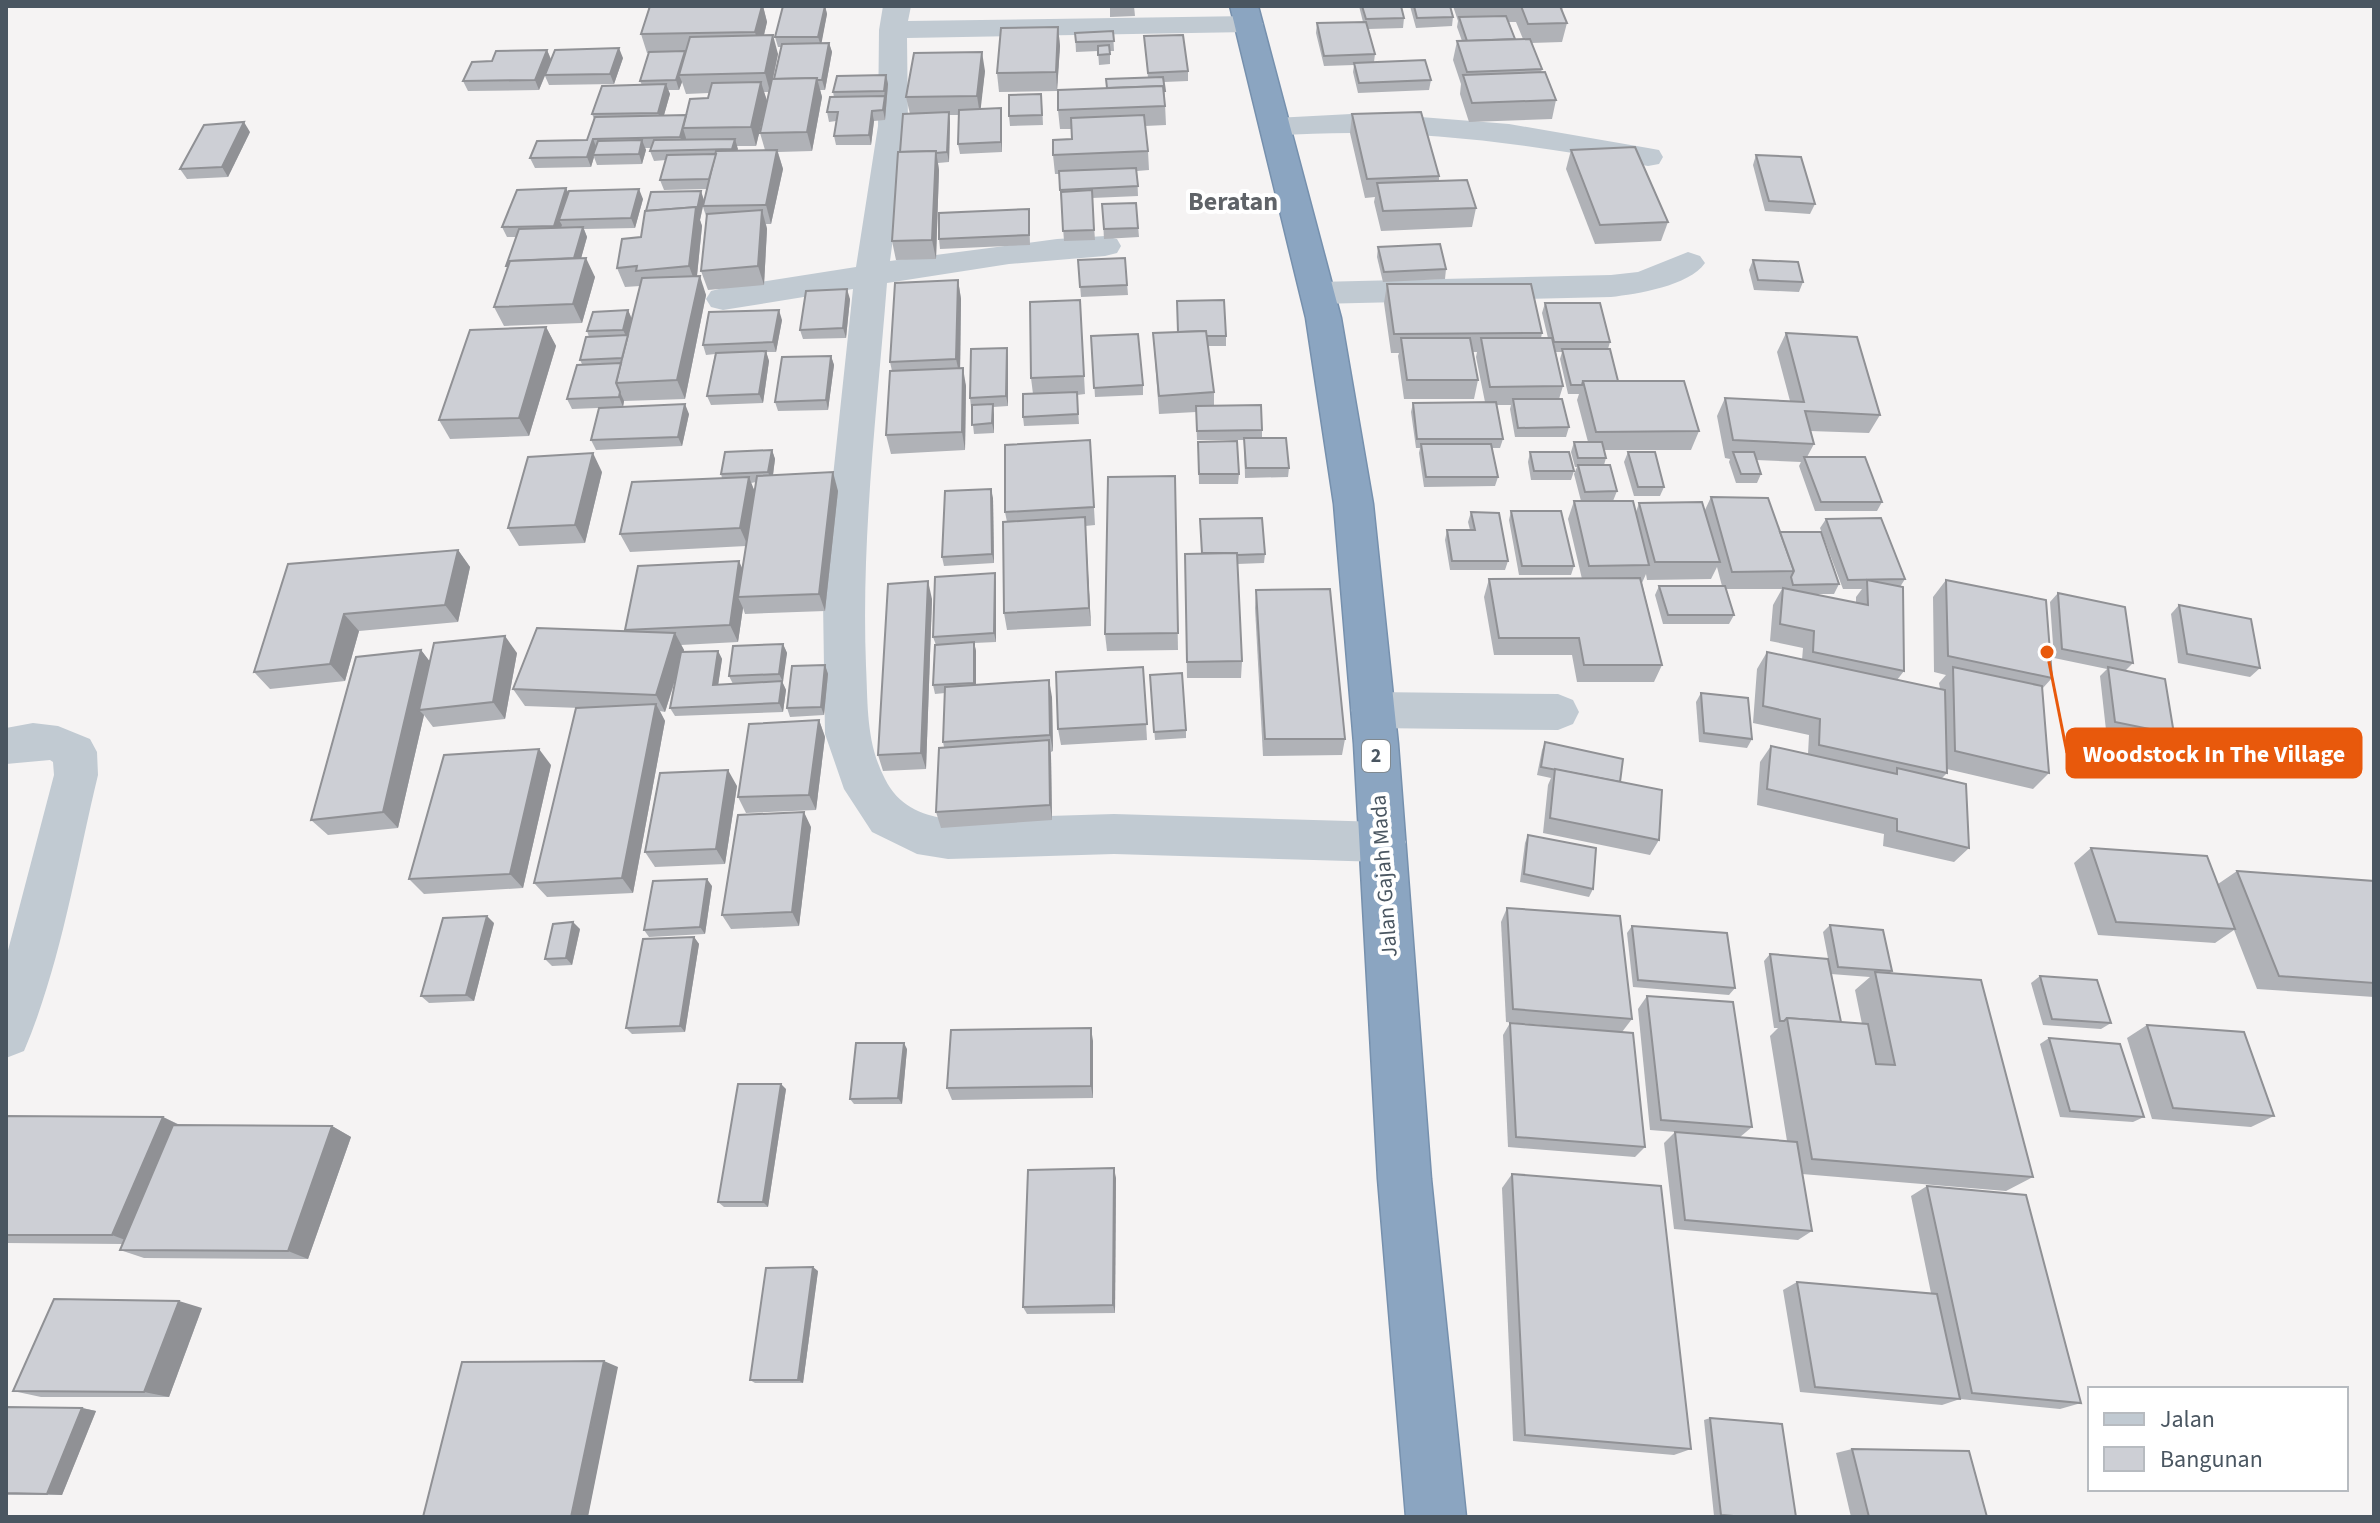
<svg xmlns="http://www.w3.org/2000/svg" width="2380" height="1523" font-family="'Source Sans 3',sans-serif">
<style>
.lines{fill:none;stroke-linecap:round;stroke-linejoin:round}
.highway-casing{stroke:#7690ad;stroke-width:3}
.minor{fill:#c1cad2;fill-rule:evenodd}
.highway{fill:#8ba5c1;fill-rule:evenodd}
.wall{fill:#b0b2b7;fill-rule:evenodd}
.shaded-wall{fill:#909195}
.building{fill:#cdcfd5;stroke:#909195;stroke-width:2}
.labels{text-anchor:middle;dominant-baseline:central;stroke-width:8;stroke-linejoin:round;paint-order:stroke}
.shield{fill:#fff;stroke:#808990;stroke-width:2}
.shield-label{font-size:20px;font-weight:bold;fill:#4a5661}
.street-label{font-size:22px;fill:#4a5661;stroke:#fff}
.far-district-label{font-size:26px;font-weight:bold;fill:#5f6368;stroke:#fff}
.leader{fill:none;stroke:#e8590c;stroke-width:3}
.callout-dot{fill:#e8590c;stroke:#fff;stroke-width:3}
.callout{fill:#e8590c;stroke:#e8590c;stroke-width:3}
.callout-label{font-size:24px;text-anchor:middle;font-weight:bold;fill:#fff}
</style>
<rect width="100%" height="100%" fill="#f5f3f3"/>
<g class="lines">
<defs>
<path id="highway" d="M1230,6H1258L1341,318L1373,504L1398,744L1431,1179L1466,1517H1406L1378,1179L1354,744L1334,504L1306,318Z"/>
</defs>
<use href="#highway" class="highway-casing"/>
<g class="minor">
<path d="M883,6H911L908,21L1249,16L1259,18L1263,24L1259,30L1249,32L907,38L908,126L890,261L1057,239L1105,236L1117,239L1121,246L1117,253L1105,256L1009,264L887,283C877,411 861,538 866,666C868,705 866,743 885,779C898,805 920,815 948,819L1114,814L1383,822L1399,828L1406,842L1399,856L1383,862L1114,854L948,859L917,854L872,832L844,789L825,734L823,601L826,542L853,289L723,310L711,307L706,299L711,291L723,288L856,267L878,126L879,30Z"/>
<path d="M1370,113L1509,124L1648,148L1659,150L1663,157L1659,164L1648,166C1523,143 1402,126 1275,136L1264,133L1260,127L1264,121L1275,118Z"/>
<path d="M1688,252L1700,256L1705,263C1689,286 1637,294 1611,297L1317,304L1305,301L1300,293L1305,285L1317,282L1611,275L1638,272Z"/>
<path d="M1372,692L1558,694L1573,700L1579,712L1573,724L1558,730L1372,728L1357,722L1351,710L1357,698Z"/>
<path d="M33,723L58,726L90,739L97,752L98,775C76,866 61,964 24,1051L6,1058V958L54,775L53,762L50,760L6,764V728Z"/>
</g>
<use href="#highway" class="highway"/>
</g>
<g class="wall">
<path d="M650,6H763L767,22L764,35L778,54L773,79H774L782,47H778L775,37L783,6H825L827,14L821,43H829L832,52L825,90H820L822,97L812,151L778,152L783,169L771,224H766L767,229L764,285L708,290L701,271L707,219L703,207L700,220L702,226L697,276L706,295L685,399L624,401L623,407L572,409L567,399L582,364L580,360L589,337L587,331L628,310L632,319L640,286L625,287L617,268L641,237L704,200L707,189L664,190L660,180L666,160L654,161L650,151L651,148H645L646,150L642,164L597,165L594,157L591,167L535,168L530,158L587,140L594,119L592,114L642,85L640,81L649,53H647L641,34ZM682,82L686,94L709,93L708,98L686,115H664L670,94L668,90H679ZM764,92H769L760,133L765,150L737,151V146H756L767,101Z"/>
<path d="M1110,6H1134L1135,16L1110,17Z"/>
<path d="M1359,6H1401L1404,18L1403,28L1368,29L1375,54L1374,62L1431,80L1429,90L1358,93L1353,72L1354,65L1324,66L1316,33L1317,23L1363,22Z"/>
<path d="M1410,6H1450L1453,17L1452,26L1416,28Z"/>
<path d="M1453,6H1563L1562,11L1567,23L1562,42L1531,43L1542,69L1541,72L1556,100L1552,119L1469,122L1460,94L1461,84L1453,60L1457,41H1462L1457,27L1458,21ZM1509,22H1516L1523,39H1515Z"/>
<path d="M1058,27L1060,46L1057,91L999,92L997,73Z"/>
<path d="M1113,31L1114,51H1110V64L1099,65L1098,51L1076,52L1075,33Z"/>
<path d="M1144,36L1188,71V81L1164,82L1166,125L1145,126L1148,151L1149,170L1137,171L1138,196L1092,198L1095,240L1064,241L1059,174H1055L1053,155L1072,139L1071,129H1060L1058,110L1107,88L1148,78Z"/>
<path d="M547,50L551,59L623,58L614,84L549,85L545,76L539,90L468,91L463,81L492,61Z"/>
<path d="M985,71L980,109L1002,118V152L960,154L958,144L959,115H949L950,122L949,162L938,163L939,170L936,259L896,260L892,241L900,152L910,114L906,97Z"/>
<path d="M886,75L888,84L885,120L874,121L871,145H836L834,136L836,121L829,122L827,112L834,97L833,92Z"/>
<path d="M1042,104L1043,125L1010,126L1009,116Z"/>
<path d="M1352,114L1439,176V181L1476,208L1472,227L1381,231L1374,202L1375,197L1365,198L1350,133Z"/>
<path d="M250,132L228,177L187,179L180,169Z"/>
<path d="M1571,150L1668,222L1661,241L1595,244L1566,169Z"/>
<path d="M1756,155L1815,204L1810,214L1765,211L1753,165Z"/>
<path d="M566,188L568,192L643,199L635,228L584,229L587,237L581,258L595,277L582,323L504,326L494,307L508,268L506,266L516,237H507L502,227Z"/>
<path d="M1136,203L1139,237L1104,239L1102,204Z"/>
<path d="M1029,209L1030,245L940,249L939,239Z"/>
<path d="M1378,247L1446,269L1445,279L1383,282L1377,257Z"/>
<path d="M1125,258L1128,295L1081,297L1078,260Z"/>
<path d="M1753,260L1803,282L1799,292L1754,290L1749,270Z"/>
<path d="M958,280L961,299L960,368L966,386L965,450L891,454L886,435L892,371L890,362Z"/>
<path d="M1387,284L1542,333L1541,338H1548L1542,313L1545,303L1610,342L1608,349L1618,381L1699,431L1691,450H1604L1606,458L1604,465L1617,491L1613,501L1636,512L1639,503L1705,510L1711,497L1780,532L1839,584L1834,594H1812L1856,603V597L1862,589H1843L1820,528L1826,519L1905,579L1900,587L1904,671L1897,680L1940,689L1939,683L1946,675L1934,672L1933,597L1946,580L2052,678L2042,689L2049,773L2033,789L1947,769V773L1942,778L1969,848L1954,862L1883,846L1884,834L1757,805L1760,762L1771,746L1808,754L1809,735L1753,723L1757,669L1767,652L1802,660L1803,648L1770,641L1773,605L1782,589H1726L1734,615L1729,624H1663L1655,595L1659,586H1722L1717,567L1711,579L1647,580L1646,574L1642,583L1662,665L1654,682H1577L1572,655H1494L1484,597L1489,579H1582L1568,519L1574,501H1581L1574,474L1577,467H1575L1571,452L1574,442H1588L1577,400L1579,394H1568L1560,359L1562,352H1556L1563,386L1559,399L1569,427L1566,437H1515L1510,409L1511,405H1496L1503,439L1500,448H1492L1498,477L1495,486L1424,487L1419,453L1420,448H1416L1411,412L1413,403L1485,402L1476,357L1477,352H1473L1478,380L1474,399H1404L1398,356L1399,353H1391L1384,303Z"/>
<path d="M850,299L846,338L803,339L800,330Z"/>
<path d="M1080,300L1085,394L1077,395L1079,424L1024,426L1023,417L1033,394L1031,378Z"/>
<path d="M782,320L776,352H766L769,361L763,403L711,405L707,396L715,354L706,355L703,345Z"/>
<path d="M546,327L556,346L529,436L450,439L439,420Z"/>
<path d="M1153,333L1226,336V346H1208L1214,392V406L1262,430V438L1289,468L1288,477L1245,478L1244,440H1197L1196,412L1159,414Z"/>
<path d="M1786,333L1880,415L1869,433L1810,431L1814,444L1807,457L1882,502L1877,511H1815L1799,466L1801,462L1756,460L1761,474L1757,483H1736L1729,462L1730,459L1725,458L1717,416L1725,398L1790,401L1777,352Z"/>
<path d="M1091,336L1143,385V395L1095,397Z"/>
<path d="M1007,348L1008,357V406L993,407L994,433L974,434L970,398Z"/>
<path d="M831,356L834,365L828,410L778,411L775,402Z"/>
<path d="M689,414L682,446L596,450L591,440Z"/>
<path d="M1090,440L1095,525L1085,526L1091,626L1007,630L1004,613L1007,522L1005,512Z"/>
<path d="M1198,442L1239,474L1238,484H1199Z"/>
<path d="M772,450L775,459L773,475L838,491L825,611L745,614L743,608L738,642L681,645L684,650V652L718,651L722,659L718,684H733L729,676L783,644L787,653L782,682L786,690L783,712L675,716L670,708L676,678L665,712L660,711L665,721L633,893L547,897L534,883L580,708L525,706L513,689L626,631L625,630L742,568L746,546L630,552L620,534L722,478L721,474ZM756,482L755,492L751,483Z"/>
<path d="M1530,452L1574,471L1571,480H1531L1528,462Z"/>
<path d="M1628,452L1664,487L1660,496H1634L1624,462Z"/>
<path d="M602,472L585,543L519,546L508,528Z"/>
<path d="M1175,476L1178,650L1107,651L1105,634Z"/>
<path d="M993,498L994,563L944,566L942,557Z"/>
<path d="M1511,511L1574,566L1571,575H1519L1509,520Z"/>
<path d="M1471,512L1508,561L1505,570H1450L1445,540L1447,530H1470L1468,522Z"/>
<path d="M458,550L470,567L458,622L359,631L345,681L270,689L254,672L288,564Z"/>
<path d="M1185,554H1265L1264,563L1237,564L1242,661L1241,678H1187Z"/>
<path d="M995,573L996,582V642L974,643L976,651V685L1052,697L1053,751L1051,752L1052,820L941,828L936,812L944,747L943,742L945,693L935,694L933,685L936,645L933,637Z"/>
<path d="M1256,590L1345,739L1342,755L1263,756L1255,608Z"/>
<path d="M2058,593L2133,663L2125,671L2174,734L2164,743L2106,730L2100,676L2107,669L2054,658L2050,602Z"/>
<path d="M932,599L926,769L883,771L878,755Z"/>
<path d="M2179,605L2260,668L2250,677L2178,663L2171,614Z"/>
<path d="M421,650L430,662L517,653L505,719L433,727L424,715L398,828L328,835L311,820Z"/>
<path d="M825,665L828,674L824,715L790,717L787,708Z"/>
<path d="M1143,667L1147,740L1061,745L1058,729Z"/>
<path d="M1150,675L1186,730V738L1155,740Z"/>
<path d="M1701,693L1752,739L1747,748L1699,742L1696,702Z"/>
<path d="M819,720L825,737L816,810L746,813L738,797Z"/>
<path d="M1545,742L1620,782L1659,840L1650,855L1543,833L1548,785L1551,778L1537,775L1542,750Z"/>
<path d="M551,765L523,888L424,894L409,879Z"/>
<path d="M737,786L725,864L655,867L645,852Z"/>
<path d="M811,827L799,926L731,929L722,915Z"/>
<path d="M1528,835L1593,889L1589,897L1520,882L1525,843Z"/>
<path d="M2091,848L2218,884L2237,871L2374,881V997L2257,989L2234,930L2215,943L2098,935L2074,863Z"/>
<path d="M712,886L705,934L649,937L644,930Z"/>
<path d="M1507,908L1632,1019L1622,1032L1506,1022L1501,922Z"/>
<path d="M494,923L474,1001L429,1003L421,996Z"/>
<path d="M1830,925L1892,971L1890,973L2033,1177L2006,1191L1802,1174L1812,1231L1798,1240L1674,1229L1664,1143L1675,1132L1787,1141L1770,1036L1778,1028H1774L1764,961L1770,954L1841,1022L1862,1024L1855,990L1870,977L1831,974L1823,932Z"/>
<path d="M1632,926L1735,988L1729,995L1633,987L1627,933Z"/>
<path d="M580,929L572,965L552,966L545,959Z"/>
<path d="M694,937L699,944L685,1032L632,1034L626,1028Z"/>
<path d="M2040,976L2111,1023L2101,1029L2043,1025L2031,983Z"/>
<path d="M1647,996L1752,1127L1740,1137L1650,1130L1638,1009Z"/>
<path d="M1510,1023L1645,1147L1635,1157L1508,1147L1503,1035Z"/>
<path d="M2147,1025L2274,1116L2251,1127L2152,1119L2127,1038Z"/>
<path d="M2049,1038L2144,1117L2133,1122L2060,1117L2040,1044Z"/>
<path d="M1093,1041V1098L952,1100L947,1088Z"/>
<path d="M907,1049L902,1104H854L850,1099Z"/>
<path d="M786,1089L768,1207H724L718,1202Z"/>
<path d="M6,1116L163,1117L180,1125L332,1126L351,1137L308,1259L144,1258L120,1250L122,1244L6,1243Z"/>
<path d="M1512,1174L1691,1449L1674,1455L1513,1441L1502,1188Z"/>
<path d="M1116,1178L1115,1313L1027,1314L1023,1307Z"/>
<path d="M1927,1186L2081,1403L2060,1409L1960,1399L1942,1405L1800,1392L1783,1290L1797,1282L1931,1293L1911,1196Z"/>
<path d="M818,1271L803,1383H755L750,1380Z"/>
<path d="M202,1308L169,1397H41L13,1391Z"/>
<path d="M6,1407L82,1408L96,1411L62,1495H6Z"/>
<path d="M1710,1418L1796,1517L1714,1516L1704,1420Z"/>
<path d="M1852,1449L1987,1517H1851L1836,1453Z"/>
</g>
<g class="shaded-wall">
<path d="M762,6H763L767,22L760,51L755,32Z"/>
<path d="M825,6L827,14L821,46L818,37Z"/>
<path d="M1058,27L1060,46L1057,91L1056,72Z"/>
<path d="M773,35L778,54L770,92L765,73Z"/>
<path d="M829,43L832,52L825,90L822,80Z"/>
<path d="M619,48L623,58L614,84L610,74Z"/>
<path d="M547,50L551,60L539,90L535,80Z"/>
<path d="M685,51L688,61L679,75L682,82L679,90L676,80Z"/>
<path d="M982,52L985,71L980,115L977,96Z"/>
<path d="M886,75L888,84L885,120L883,110Z"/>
<path d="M817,78L822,97L812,151L807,132Z"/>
<path d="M761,82L767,101L756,146L751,127Z"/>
<path d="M666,84L670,94L662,122L658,113Z"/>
<path d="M1001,108L1002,118V152L1001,142Z"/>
<path d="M872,111L874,121L871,145L869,135Z"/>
<path d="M949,112L950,122L949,162L947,152Z"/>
<path d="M687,115L683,128L686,138L684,147L680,137Z"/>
<path d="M244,122L250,132L228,177L222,167Z"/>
<path d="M593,139L597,149L593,155L594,157L591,167L587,157Z"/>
<path d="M735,139L738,149L735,158L732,149Z"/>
<path d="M642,140L646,150L642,164L639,154Z"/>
<path d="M777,150L783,169L771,224L766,205Z"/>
<path d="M936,151L939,170L936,259L932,240Z"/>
<path d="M566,188L571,198L559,220L562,225L558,236L554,226Z"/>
<path d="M639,189L643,199L635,228L631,218Z"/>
<path d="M701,191L704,200L700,220L702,226L696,285L689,266L696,207Z"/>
<path d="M762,210L767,229L764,285L758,266Z"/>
<path d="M583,227L587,237L577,273L572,264Z"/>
<path d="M586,258L595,277L582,323L573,304Z"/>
<path d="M700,276L706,295L685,399L677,380Z"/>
<path d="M958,280L961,299L960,377L956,359Z"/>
<path d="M847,289L850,299L846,338L843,328Z"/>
<path d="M628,310L632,320L627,338L623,330Z"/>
<path d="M779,310L782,320L776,352L773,342Z"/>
<path d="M546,327L556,346L529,436L519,418Z"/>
<path d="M1007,348L1008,357V406L1006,396Z"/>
<path d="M766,351L769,361L763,403L759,394Z"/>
<path d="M831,356L834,365L828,410L826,400Z"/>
<path d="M963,368L966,386L965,450L962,432Z"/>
<path d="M620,392L624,401L623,407L619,397Z"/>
<path d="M685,404L689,414L682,446L678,437Z"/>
<path d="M993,404L994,414V433L992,423Z"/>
<path d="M772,450L775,459L772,482L768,472Z"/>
<path d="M593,453L602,472L585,543L575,525Z"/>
<path d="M833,472L838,491L825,611L819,594Z"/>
<path d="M749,477L756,495L748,546L740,528Z"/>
<path d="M991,489L993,498L994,563L992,554Z"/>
<path d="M1085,517L1086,535L1091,626L1089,608Z"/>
<path d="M458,550L470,567L458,622L445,605Z"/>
<path d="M739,561L747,579L738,597L743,608L738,642L730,625Z"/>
<path d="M995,573L996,582V642L994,633Z"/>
<path d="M928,581L932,599L926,769L921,753Z"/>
<path d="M344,614L359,631L345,681L330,664Z"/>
<path d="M675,633L684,650L665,712L656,695Z"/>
<path d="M505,636L517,653L505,719L493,702Z"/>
<path d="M974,642L976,651V691L974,683Z"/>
<path d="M783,644L787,653L783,682L779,674Z"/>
<path d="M421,650L434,667L419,710L424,715L398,828L383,812Z"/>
<path d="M718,651L722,659L717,693L713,685Z"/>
<path d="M825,665L828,674L824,715L821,707Z"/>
<path d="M1049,680L1052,697L1053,751L1050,735Z"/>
<path d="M782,681L786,690L783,712L779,703Z"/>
<path d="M656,704L665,721L633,893L622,878Z"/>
<path d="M819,720L825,737L816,810L809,795Z"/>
<path d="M1049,740L1051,757L1052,820L1050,805Z"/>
<path d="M539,749L551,765L523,888L510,874Z"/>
<path d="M728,770L737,786L725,864L716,849Z"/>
<path d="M804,812L811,827L799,926L792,912Z"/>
<path d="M707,879L712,886L705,934L700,927Z"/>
<path d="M487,916L494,923L474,1001L466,995Z"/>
<path d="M573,922L580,929L572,965L566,958Z"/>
<path d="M694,937L699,944L685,1032L680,1026Z"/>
<path d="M1091,1028L1093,1041V1098L1091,1086Z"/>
<path d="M904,1043L907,1049L902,1104L898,1098Z"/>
<path d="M781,1084L786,1089L768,1207L763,1202Z"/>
<path d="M163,1117L185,1128L136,1244L112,1235Z"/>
<path d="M332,1126L351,1137L308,1259L288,1251Z"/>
<path d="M1114,1168L1116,1178L1115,1313L1113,1305Z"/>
<path d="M813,1267L818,1271L803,1383L798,1380Z"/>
<path d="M179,1301L202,1308L169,1397L144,1392Z"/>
<path d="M604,1361L618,1367L588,1517H571Z"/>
<path d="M82,1408L96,1411L62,1495L47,1494Z"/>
</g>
<g class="building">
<path d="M650,6H762L755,32L641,34Z"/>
<path d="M783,6H825L818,37H775Z"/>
<rect x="1110" y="6" width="24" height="1"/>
<path d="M1362,6H1401L1404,18L1366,19Z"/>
<path d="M1414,6H1450L1453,17L1417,18Z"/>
<path d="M1521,6H1560L1567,23L1528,24Z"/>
<path d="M1506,16L1515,39L1467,41L1459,17Z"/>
<path d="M1366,22L1375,54L1324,56L1317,23Z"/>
<path d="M1058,27L1056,72L997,73L1001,28Z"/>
<path d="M1113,31L1114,41L1076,42L1075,33Z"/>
<path d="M773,35L765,73L679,75L690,37Z"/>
<path d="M1183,35L1188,71L1148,73L1144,36Z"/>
<path d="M1530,39L1542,69L1467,72L1457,41Z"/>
<path d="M829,43L822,80H817V78L774,79L782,44Z"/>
<path d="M1109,45L1110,54L1098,55V46Z"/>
<path d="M619,48L610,74L545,75L555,50Z"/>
<path d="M547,50L535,80L463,81L472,62L492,61L496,51Z"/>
<path d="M685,51L676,80L640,81L649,52Z"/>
<path d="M982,52L977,96L906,97L914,53Z"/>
<path d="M1425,60L1431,80L1359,83L1354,63Z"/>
<path d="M1545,72L1556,100L1472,103L1463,75Z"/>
<path d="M886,75L884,91L833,92L837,76Z"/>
<path d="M1163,77L1165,91H1164L1163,86L1107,88L1106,79Z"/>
<path d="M817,78L807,132L760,133L772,79Z"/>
<path d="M761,82L751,127L683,128L690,99L708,98L712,83Z"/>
<path d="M666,84L658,113L592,114L602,86Z"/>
<path d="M1163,86L1165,106L1058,110V90Z"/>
<path d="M1041,94L1042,115L1009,116V95Z"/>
<path d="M885,96L883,110L872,111L869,135L834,136L838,112H827L830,97Z"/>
<path d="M1001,108V142L958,144L959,110Z"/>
<path d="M949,112L947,152L936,153V151L900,152L903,114Z"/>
<path d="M1421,112L1439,176L1367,179L1352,114Z"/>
<path d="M686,115L680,137L593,139L587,157L530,158L537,141L587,140L595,117Z"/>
<path d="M1144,115L1148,151L1053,155V140L1072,139L1071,118Z"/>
<path d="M244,122L222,167L180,169L204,125Z"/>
<path d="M735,139L732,149L650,151L654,140Z"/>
<path d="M642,140L639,154L593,155L598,141Z"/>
<path d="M1635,147L1668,222L1600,225L1571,150Z"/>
<path d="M777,150L766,205L703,206L716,151Z"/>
<path d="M936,151L932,240L892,241L898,152Z"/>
<path d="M716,154L709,179L660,180L667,155Z"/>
<path d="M1756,155L1801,157L1815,204L1769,201Z"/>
<path d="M1136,168L1138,186L1060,190L1059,171Z"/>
<path d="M1467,180L1476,208L1383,211L1377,183Z"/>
<path d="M566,188L554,226L502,227L517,190Z"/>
<path d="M639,189L631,218L559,220L569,191Z"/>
<path d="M1092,190L1094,230L1063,231L1061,192Z"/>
<path d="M701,191L697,210L696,207L646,211L651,192Z"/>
<path d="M1136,203L1138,228L1104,229L1102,204Z"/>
<path d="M696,207L689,266L636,271L637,266L617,268L622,239L641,237L645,211Z"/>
<path d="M1029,209V235L939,239V213Z"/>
<path d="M762,210L758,266L701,271L707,214Z"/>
<path d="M583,227L574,258L510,261L508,266H506L519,229Z"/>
<path d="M1440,244L1446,269L1384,272L1378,247Z"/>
<path d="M586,258L573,304L494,307L510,261Z"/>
<path d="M1125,258L1127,285L1080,287L1078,260Z"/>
<path d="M1753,260L1798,262L1803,282L1758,280Z"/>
<path d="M700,276L677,380L616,383L642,278Z"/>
<path d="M958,280L956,359L890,362L895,283Z"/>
<path d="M1387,284H1531L1542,333L1394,334Z"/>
<path d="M847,289L843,328L800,330L806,291Z"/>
<path d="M1080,300L1084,376L1031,378L1030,302Z"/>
<path d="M1224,300L1226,336H1206V331L1178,332L1177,301Z"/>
<path d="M1545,303H1600L1610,342H1554Z"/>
<path d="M628,310L623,330L587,331L593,312Z"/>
<path d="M779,310L773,342L703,345L709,312Z"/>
<path d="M546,327L519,418L439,420L470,330Z"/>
<path d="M1206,331L1214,392L1159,396L1153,333Z"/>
<path d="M1786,333L1857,337L1880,415L1805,411L1814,444L1733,440L1725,398L1804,402Z"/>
<path d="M1138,334L1143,385L1094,388L1091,336Z"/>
<path d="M628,335L622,358L580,360L586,337Z"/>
<path d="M1401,338H1470L1478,380H1407Z"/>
<path d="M1481,338H1552L1563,386L1490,387Z"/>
<path d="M1007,348L1006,396L970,398L971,349Z"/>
<path d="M1562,349H1610L1618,381H1583L1582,385H1571Z"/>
<path d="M766,351L759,394L707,396L716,353Z"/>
<path d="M831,356L826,400L775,402L782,357Z"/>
<path d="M621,363L616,383L620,392L619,397L567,399L577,365Z"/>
<path d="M963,368L962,432L886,435L890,371Z"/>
<path d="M1583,381H1684L1699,431L1596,432Z"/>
<path d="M1077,392L1078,414L1023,417V394Z"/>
<path d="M1513,399H1562L1569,427L1518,428Z"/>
<path d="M1496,402L1503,439H1417L1413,403Z"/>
<path d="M685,404L678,437L591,440L599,408Z"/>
<path d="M993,404L992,423L972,425V405Z"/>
<path d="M1261,405L1262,430L1197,431L1196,406Z"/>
<path d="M1244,438H1286L1289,468H1246Z"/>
<path d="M1090,440L1094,507L1005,512V445Z"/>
<path d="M1237,441L1239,474H1199L1198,442Z"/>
<path d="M1574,442H1602L1606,458H1578Z"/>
<path d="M1421,444H1491L1498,477H1426Z"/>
<path d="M772,450L768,472L721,474L725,452Z"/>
<path d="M1530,452H1569L1574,471H1534Z"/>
<path d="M1628,452H1655L1664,487H1638Z"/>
<path d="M1733,452H1754L1761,474H1741Z"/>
<path d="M593,453L575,525L508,528L528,457Z"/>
<path d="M1804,457H1865L1882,502H1821Z"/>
<path d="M1578,465H1610L1617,491L1585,492Z"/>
<path d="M833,472L819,594L738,597L757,476Z"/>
<path d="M1175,476L1178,633L1105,634L1108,477Z"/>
<path d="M749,477L740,528L620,534L632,482Z"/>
<path d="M991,489L992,554L942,557L945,491Z"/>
<path d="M1711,497L1768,498L1794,571L1732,572Z"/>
<path d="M1574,501H1633L1649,565L1589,566Z"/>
<path d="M1702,502L1720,562H1655L1639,503Z"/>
<path d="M1511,511H1561L1574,566H1522Z"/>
<path d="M1471,512L1499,513L1508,561H1452L1447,530H1475Z"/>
<path d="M1085,517L1089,608L1004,613L1003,522Z"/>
<path d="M1262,518L1265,554L1237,555V553H1202L1200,519Z"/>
<path d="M1881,518L1905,579L1848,580L1826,519Z"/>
<path d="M1780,532H1821L1839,584L1793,585L1791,577L1794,571Z"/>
<path d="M458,550L445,605L344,614L330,664L254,672L288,564Z"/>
<path d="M1237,553L1242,661L1187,662L1185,554Z"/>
<path d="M739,561L730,625L625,630L638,566Z"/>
<path d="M995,573L994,633L933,637L935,577Z"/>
<path d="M1640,578L1662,665H1584L1579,638H1499L1489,579Z"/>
<path d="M1867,580L1903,587L1904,671L1813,652L1814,631L1780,624L1783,588L1868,605Z"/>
<path d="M1946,580L2046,600L2052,678L1948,656Z"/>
<path d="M928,581L921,753L878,755L888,584Z"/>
<path d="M1659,586H1725L1734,615H1668Z"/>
<path d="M1330,589L1345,739H1265L1256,590Z"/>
<path d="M2058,593L2125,607L2133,663L2062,649Z"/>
<path d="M2179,605L2251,619L2260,668L2187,654Z"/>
<path d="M537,628L675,633L656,695L513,689Z"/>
<path d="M505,636L493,702L419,710L434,643Z"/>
<path d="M974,642V683L933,685L935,645Z"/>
<path d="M783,644L779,674L729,676L733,646Z"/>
<path d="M421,650L383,812L311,820L356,657Z"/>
<path d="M718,651L713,685L782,681L779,703L670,708L681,652Z"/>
<path d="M1767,652L1945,690L1947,773L1819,745L1820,719L1763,706Z"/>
<path d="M825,665L821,707L787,708L792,666Z"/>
<path d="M1143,667L1147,724L1058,729L1056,672Z"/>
<path d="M1953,667L2042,686L2049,773L1955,751Z"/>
<path d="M2108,667L2165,679L2174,734L2115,722Z"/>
<path d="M1182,673L1186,730L1154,732L1150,675Z"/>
<path d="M1049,680L1050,735L943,742L945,687Z"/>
<path d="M1701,693L1748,698L1752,739L1704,733Z"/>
<path d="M656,704L622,878L534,883L576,708Z"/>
<path d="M819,720L809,795L738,797L749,724Z"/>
<path d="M1049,740L1050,805L936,812L939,748Z"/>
<path d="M1545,742L1623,759L1620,782L1541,767Z"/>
<path d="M1771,746L1897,774V768L1966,784L1969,848L1897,831V819L1767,789Z"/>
<path d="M539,749L510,874L409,879L444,755Z"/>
<path d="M1555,769L1662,790L1659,840L1550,818Z"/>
<path d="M728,770L716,849L645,852L660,773Z"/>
<path d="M804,812L792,912L722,915L738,815Z"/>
<path d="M1528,835L1596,848L1593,889L1524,874Z"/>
<path d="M2091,848L2207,856L2235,929L2116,922Z"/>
<path d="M2237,871L2374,881V983L2279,976Z"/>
<path d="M707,879L700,927L644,930L653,881Z"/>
<path d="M1507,908L1620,916L1632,1019L1513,1009Z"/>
<path d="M487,916L466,995L421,996L443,918Z"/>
<path d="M573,922L566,958L545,959L553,924Z"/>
<path d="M1830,925L1883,930L1892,971L1838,967Z"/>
<path d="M1632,926L1727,933L1735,988L1638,980Z"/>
<path d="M694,937L680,1026L626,1028L643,939Z"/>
<path d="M1770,954L1828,959L1841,1022L1787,1018L1784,1021H1780Z"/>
<path d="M1875,972L1981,980L2033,1177L1812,1159L1787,1018L1868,1024L1876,1064L1895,1065Z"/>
<path d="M2040,976L2097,980L2111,1023L2052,1019Z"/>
<path d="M1647,996L1733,1002L1752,1127L1661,1120Z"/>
<path d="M1510,1023L1633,1033L1645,1147L1516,1137Z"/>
<path d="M2147,1025L2244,1032L2274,1116L2173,1108Z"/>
<path d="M1091,1028V1086L947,1088L951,1030Z"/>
<path d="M2049,1038L2120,1044L2144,1117L2070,1111Z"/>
<path d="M856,1043H904L898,1098L850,1099Z"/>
<path d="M738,1084H781L763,1202H718Z"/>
<path d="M6,1116L163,1117L112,1235H6Z"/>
<path d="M173,1125L332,1126L288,1251L120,1250Z"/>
<path d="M1675,1132L1797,1142L1812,1231L1685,1220Z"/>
<path d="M1114,1168L1113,1305L1023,1307L1028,1170Z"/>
<path d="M1512,1174L1661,1186L1691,1449L1525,1435Z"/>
<path d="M1927,1186L2026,1195L2081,1403L1972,1393Z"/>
<path d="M813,1267L798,1380H750L766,1268Z"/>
<path d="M1797,1282L1937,1294L1960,1399L1815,1387Z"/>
<path d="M54,1299L179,1301L144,1392L13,1391Z"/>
<path d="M604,1361L571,1517H423L462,1362Z"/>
<path d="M6,1407L82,1408L47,1494L6,1493Z"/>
<path d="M1710,1418L1782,1424L1796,1517H1746L1721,1515Z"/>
<path d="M1852,1449L1969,1451L1987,1517H1869Z"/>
</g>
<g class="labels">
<rect class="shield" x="1362" y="740" width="28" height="32" rx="6"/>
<g class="shield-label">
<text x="1376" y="756">2</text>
</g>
<g class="street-label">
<text transform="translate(1384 876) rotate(-94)">Jalan Gajah Mada</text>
</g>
<g class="far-district-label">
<text x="1233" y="201">Beratan</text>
</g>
</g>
<path class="leader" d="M2047 652L2067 753"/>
<circle class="callout-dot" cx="2047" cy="652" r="8"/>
<rect class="callout" x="2067" y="729" width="294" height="48" rx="8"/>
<g class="callout-label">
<text x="2214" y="762">Woodstock In The Village</text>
</g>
<rect width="2380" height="1523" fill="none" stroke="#4a5661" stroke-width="16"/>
<rect x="2088" y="1387" width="260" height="104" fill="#ffffff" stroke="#b7bbc0" stroke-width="2"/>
<rect x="2104" y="1413" width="40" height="12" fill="#c1cad2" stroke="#b7bbc0" stroke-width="2"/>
<text x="2160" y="1427" font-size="24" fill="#4a5661">Jalan</text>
<rect x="2104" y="1447" width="40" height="24" fill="#cdcfd5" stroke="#b7bbc0" stroke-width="2"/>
<text x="2160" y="1467" font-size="24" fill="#4a5661">Bangunan</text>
</svg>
